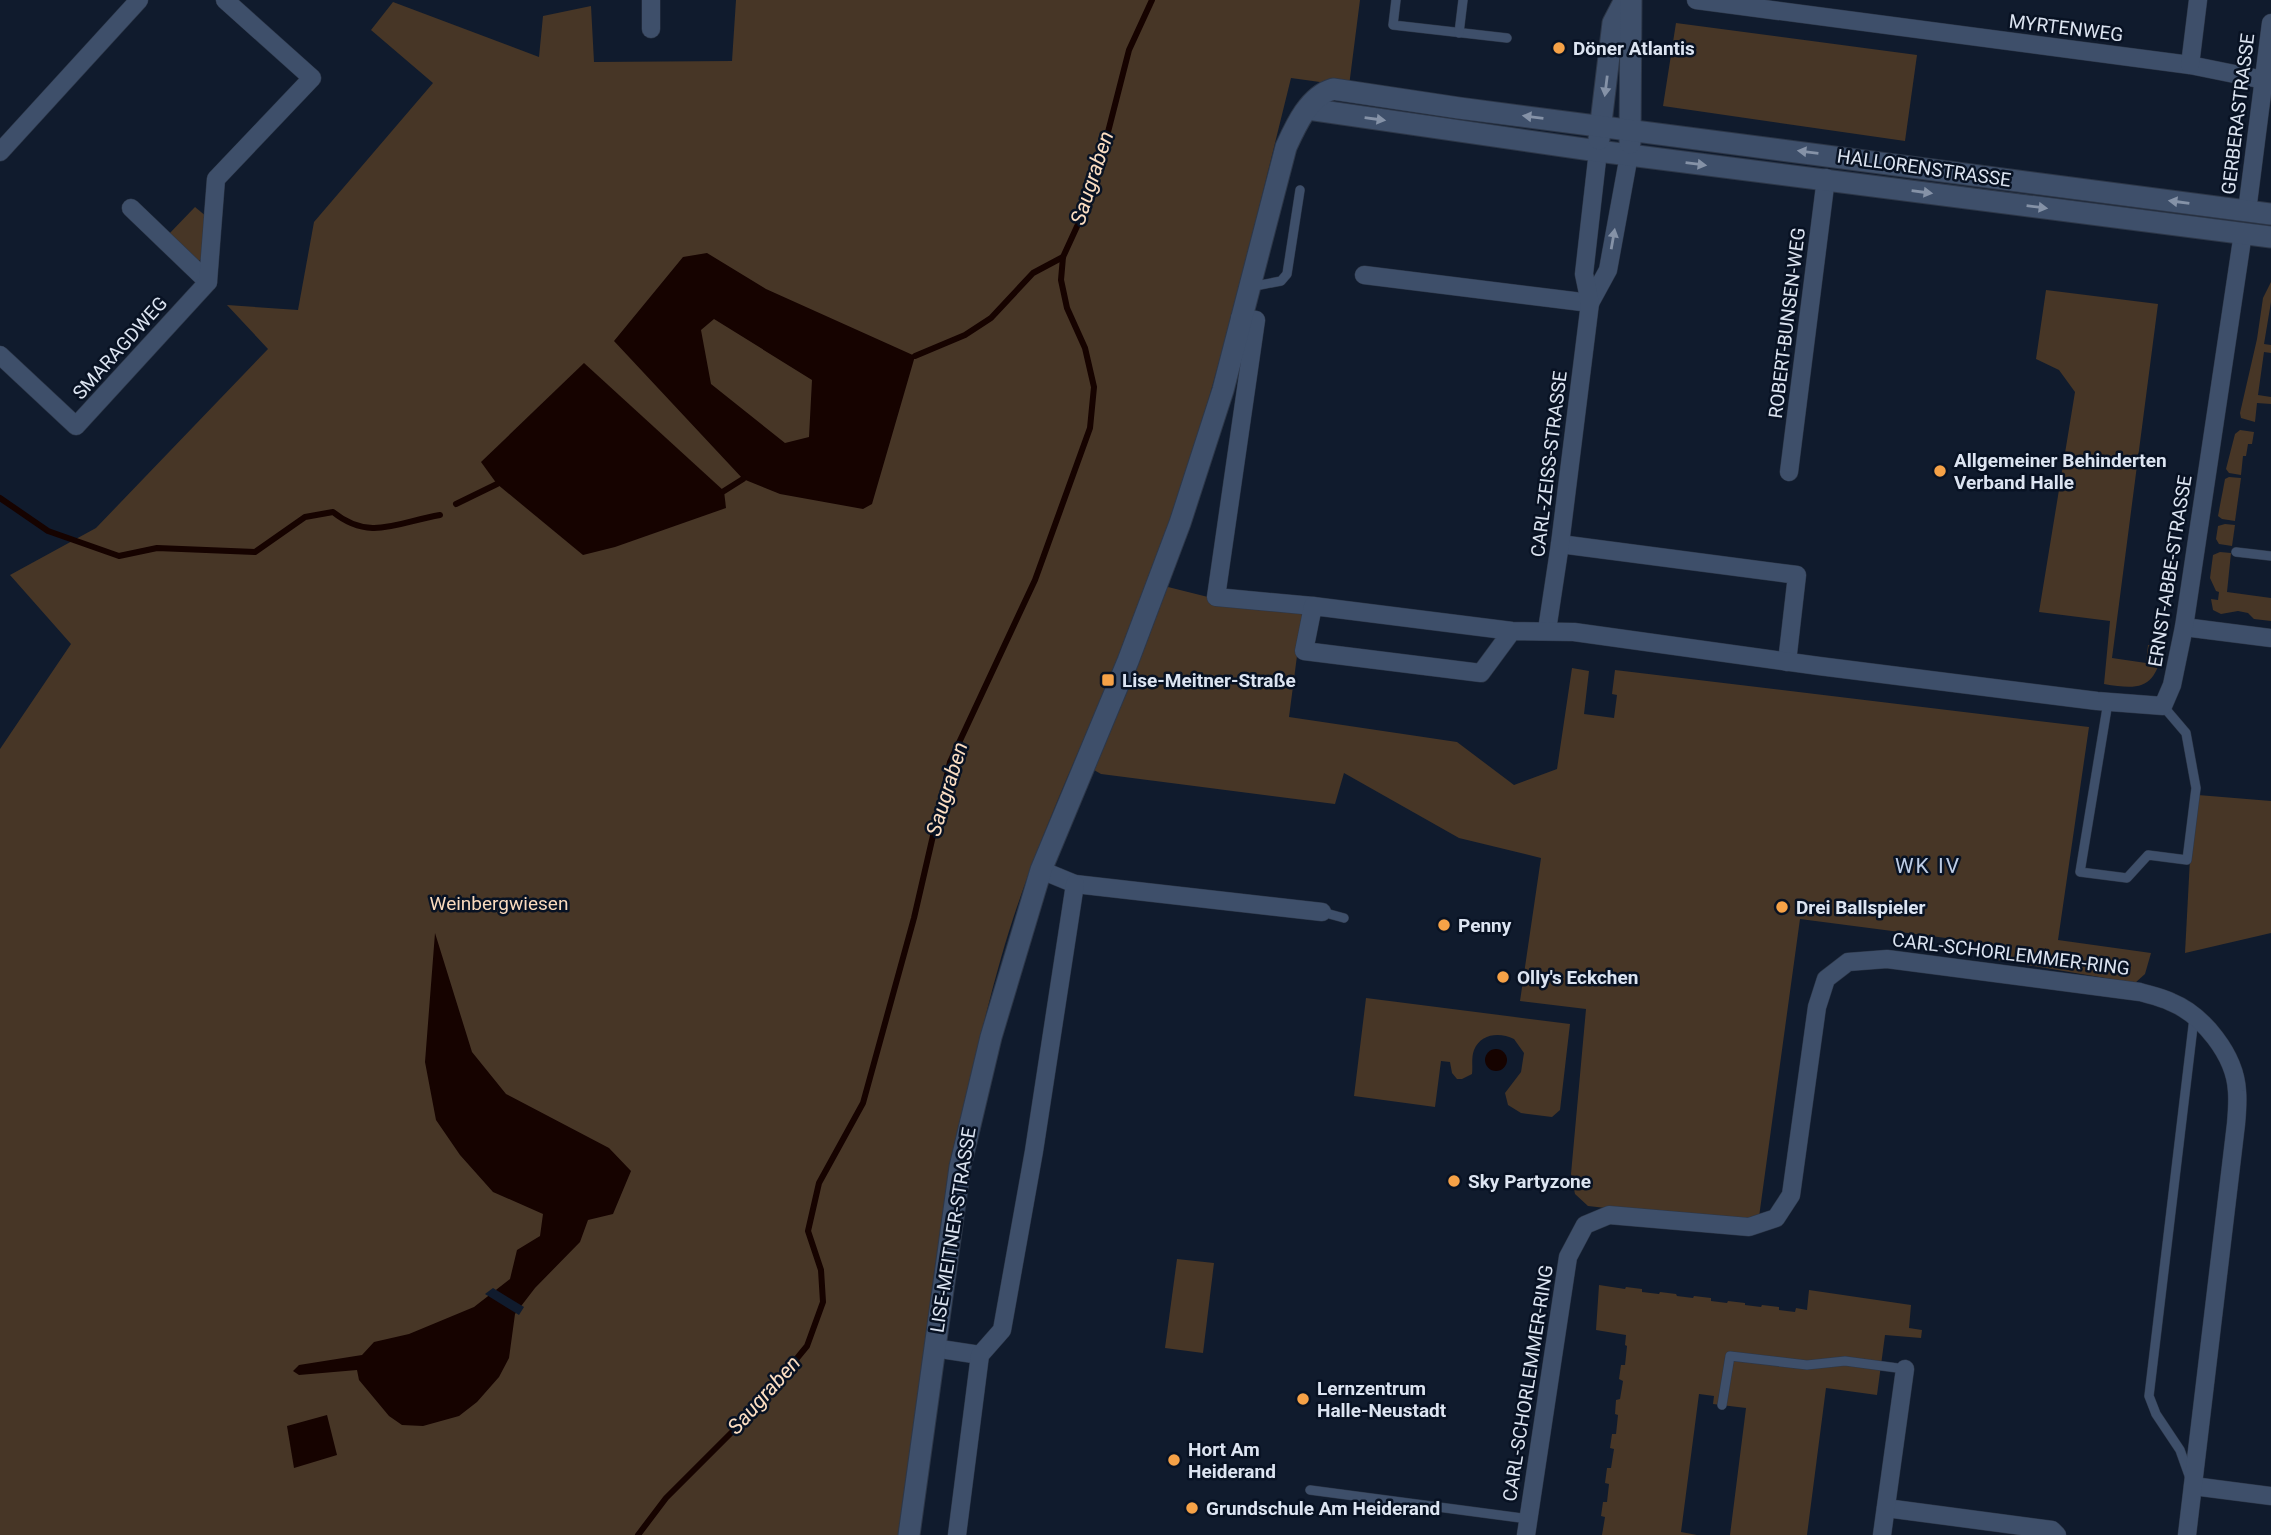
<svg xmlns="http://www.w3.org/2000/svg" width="2271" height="1535" font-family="Roboto,sans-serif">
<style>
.green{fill:#473626}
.water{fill:#160300;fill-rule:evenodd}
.pier{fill:#101b2d}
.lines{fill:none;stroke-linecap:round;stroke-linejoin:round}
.stream{stroke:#160300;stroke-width:6}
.service-casing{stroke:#2d3748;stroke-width:10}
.minor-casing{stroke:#2d3748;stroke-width:19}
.tertiary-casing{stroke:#2d3748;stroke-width:23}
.service{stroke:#3e4f6a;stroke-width:9}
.minor{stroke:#3e4f6a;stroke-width:18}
.tertiary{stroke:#3e4f6a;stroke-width:21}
.oneway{fill:#8592a7}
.poi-dot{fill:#f6a247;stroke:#081223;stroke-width:2.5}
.labels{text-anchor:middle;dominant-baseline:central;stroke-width:5;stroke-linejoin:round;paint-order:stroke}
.street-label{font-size:19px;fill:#dce4f1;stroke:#081223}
.poi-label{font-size:19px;font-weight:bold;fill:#dce4f1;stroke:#081223;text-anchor:start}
.park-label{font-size:19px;fill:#f9dabe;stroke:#081223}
.water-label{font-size:21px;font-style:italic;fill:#fcdec2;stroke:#081223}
.neighbourhood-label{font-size:21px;letter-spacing:2px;fill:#bdcce5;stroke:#081223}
</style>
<rect width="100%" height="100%" fill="#101b2d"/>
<g class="green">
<path d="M736,0H1360L1349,86L1291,78C1249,248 1210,418 1149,583C1101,709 1038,828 1001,958C947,1147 928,1341 902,1535H0V749L71,644L10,575L96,528L268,349L227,305L298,310L314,222L433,83L371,30L393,2L539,57L543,16L591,6L594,62L732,61Z"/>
<path d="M1676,23L1917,55L1905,141L1663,106Z"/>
<path d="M195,207L207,217L202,258L199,261L195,260L168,235Z"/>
<path d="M2271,282V302L2264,344L2271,345V353L2264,352L2258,395L2271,397V404L2257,403L2255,422L2241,418L2240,413L2257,339L2263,298Z"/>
<path d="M2046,290L2158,304L2112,658L2146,663L2148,645L2164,646C2155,687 2144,691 2104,684L2110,621L2039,612L2075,392L2059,370L2036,359Z"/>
<path d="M2240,430L2254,432L2252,444H2248L2246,456H2243L2241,475L2229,473L2226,469L2235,434Z"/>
<path d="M2229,477L2241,478L2235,521L2222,519L2218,516L2225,479Z"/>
<path d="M2225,524L2235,525L2232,546L2219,544L2216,539L2218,526Z"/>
<path d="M2220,552L2231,553L2227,592L2271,598V621L2254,619L2248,613L2238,611L2221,614L2213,610L2211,599L2218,600L2219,592L2216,591L2210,578L2213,555Z"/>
<path d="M1156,584L1212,598L1303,610L1289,717L1457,742L1514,785L1557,769L1572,668L1589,671L1584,714L1614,718L1617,695L1612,694L1615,670L2089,727L2058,940L2151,953L2145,974L2135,983L1991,959L1992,944L1800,919L1759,1217L1738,1223L1588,1206L1575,1194L1571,1174L1586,1009L1520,1001L1541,858L1459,838L1344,773L1335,804L1101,774L1087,766Z"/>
<path d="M2198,795L2271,801V933L2185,953L2190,859Z"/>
<path d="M1366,998L1570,1024L1560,1110L1552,1117L1521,1113L1508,1105L1505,1093L1521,1072L1524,1053L1514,1039C1500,1032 1481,1033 1474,1050C1471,1058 1473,1066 1472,1074L1462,1079H1457L1452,1073L1450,1062L1441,1061L1435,1107L1354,1096Z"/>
<path d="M1177,1259L1214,1263L1203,1353L1165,1348Z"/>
<path d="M1599,1285L1625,1289L1626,1287L1642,1289V1292L1659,1294L1660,1292L1676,1294L1677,1296L1693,1298L1694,1296L1711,1298V1301L1727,1303L1728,1301L1745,1303V1305L1761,1307L1762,1305L1779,1307V1310L1795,1312L1796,1308L1807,1310L1809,1290L1911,1305L1909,1328L1922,1330L1921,1338L1885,1335L1877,1395L1826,1388L1807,1535H1730L1746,1408L1713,1404L1714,1396L1699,1394L1681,1532L1697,1535H1602L1605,1517L1601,1516L1603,1502H1607L1609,1484L1605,1483L1607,1468H1611L1614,1449L1610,1448L1612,1434H1616L1618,1415L1615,1414L1616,1400L1620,1399L1623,1381L1619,1379L1621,1365H1625L1627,1346L1625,1345L1626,1335L1596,1330Z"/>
</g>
<g class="water">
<path d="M707,253L766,289L915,356L872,504L863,509L780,494L743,479L614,341L683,257ZM714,319L812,380L809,437L785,443L711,384L701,330Z"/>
<path d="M584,363L724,491L726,508L615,547L583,555L497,484L481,462Z"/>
<path d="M435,933L472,1052L506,1094L609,1148L631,1171L613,1214L588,1220L580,1242L535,1288L515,1314L509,1358L499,1377L477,1402L459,1416L423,1426L402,1425L389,1416L359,1380L357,1370L299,1375L293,1371L299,1365L362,1355L374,1342L409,1334L474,1307L510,1279L517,1250L540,1236L543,1214L493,1192L460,1155L436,1120L425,1062Z"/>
<circle cx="1496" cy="1060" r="11"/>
<path d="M327,1415L337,1455L294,1468L287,1426Z"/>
</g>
<path class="pier" d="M493,1288L524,1307L519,1315L485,1294Z"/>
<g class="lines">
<g class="stream">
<path d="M915,356L965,335L991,318L1033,273L1063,257"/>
<path d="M724,491L743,479"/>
<path d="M0,498L48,531L119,556L157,548L255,552L305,517L333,512C370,542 398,522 440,515"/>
<path d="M456,504L497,484"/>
<path d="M638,1535L666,1498L758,1406L807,1346L823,1302L821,1270L808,1231L819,1183L863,1103L914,918L950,762L1035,580L1090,428L1094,387L1085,348L1067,308L1061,280L1063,257L1085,209L1089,180L1108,132L1129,50L1152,0"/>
</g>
<defs>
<g id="service">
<path d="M1396,0L1393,25L1507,38"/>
<path d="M1459,33L1463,0"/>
<path d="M1250,287L1281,281L1287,274L1300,190"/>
<path d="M2236,552L2271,556"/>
<path d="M2108,702L2080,872L2127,878L2148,855L2187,860L2196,788L2186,733L2163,706"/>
<path d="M1322,912L1344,918"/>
<path d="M1722,1405L1730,1356L1807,1365L1845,1361L1905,1369"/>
<path d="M2190,1478L2180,1450L2156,1414L2149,1396L2194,1018"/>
<path d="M1310,1490L1529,1519"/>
</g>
<g id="minor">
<path d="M1696,0L2190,65L2264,80"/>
<path d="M651,29V0"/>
<path d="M2190,65L2198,0"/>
<path d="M0,152L139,0"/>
<path d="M131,208L208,282"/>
<path d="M2247,211L2271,23"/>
<path d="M1364,275L1590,303"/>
<path d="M1590,303L1608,270L1629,155"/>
<path d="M1240,318L1256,320L1216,597L1313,606"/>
<path d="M0,355L76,426L208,282L216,179L312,78L225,0"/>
<path d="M1789,472L1826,178"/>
<path d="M1560,544L1797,575L1787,662"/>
<path d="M2184,627L2271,638"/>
<path d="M1547,630L1560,544L1590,303L1584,274L1598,151"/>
<path d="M1512,631L1481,673L1304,651L1313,606L1512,631L1574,632L1819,666L2097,701L2163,706L2172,685L2184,627L2243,233"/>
<path d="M1041,870L1075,884L1322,912"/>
<path d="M934,1348L980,1355"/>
<path d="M2193,1486L2271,1496"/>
<path d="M1886,1508L2052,1530L2057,1535"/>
<path d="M957,1535L980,1355L1002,1330L1034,1151L1075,884"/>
<path d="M1526,1535L1568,1257L1585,1225L1609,1215L1749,1227L1776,1218L1791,1195L1817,1007L1826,979L1848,962L1887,959L2140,992C2150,995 2161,997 2171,1002C2203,1015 2235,1055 2237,1091C2238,1102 2237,1113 2236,1124L2187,1535"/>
<path d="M1882,1535L1905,1369"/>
</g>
<g id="tertiary">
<path d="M1308,109L1598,151L2271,237"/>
<path d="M1599,139L1613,23L1625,0"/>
<path d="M1630,143L1631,0"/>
<path d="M909,1535L960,1167L991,1037L1041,870L1128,661L1180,523L1223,390L1286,147C1296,125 1309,96 1333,89L1459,108L2271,214"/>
</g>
</defs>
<use href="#service" class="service-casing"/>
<use href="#minor" class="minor-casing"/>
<use href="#tertiary" class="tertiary-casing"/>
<use href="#service" class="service"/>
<use href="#minor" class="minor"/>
<use href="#tertiary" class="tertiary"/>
</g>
<defs><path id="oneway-solid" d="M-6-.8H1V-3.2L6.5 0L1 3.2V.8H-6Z" transform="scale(1.75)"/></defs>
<g class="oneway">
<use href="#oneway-solid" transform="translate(1606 86) rotate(97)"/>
<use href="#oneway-solid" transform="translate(1533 117) rotate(-173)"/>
<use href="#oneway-solid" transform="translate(1375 119) rotate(8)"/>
<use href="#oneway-solid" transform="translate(1808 152) rotate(-173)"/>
<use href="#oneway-solid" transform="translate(1696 164) rotate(7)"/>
<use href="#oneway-solid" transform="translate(1922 192) rotate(8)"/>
<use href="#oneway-solid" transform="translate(2179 202) rotate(-172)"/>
<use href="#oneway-solid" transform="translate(2037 207) rotate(7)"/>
<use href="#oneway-solid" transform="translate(1613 239) rotate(-80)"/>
</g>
<g class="poi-dot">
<circle cx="1559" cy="48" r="7"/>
<circle cx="1940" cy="471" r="7"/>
<rect x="1101" y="673" width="14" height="14" rx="3.5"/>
<circle cx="1782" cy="907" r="7"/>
<circle cx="1444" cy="925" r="7"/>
<circle cx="1503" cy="977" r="7"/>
<circle cx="1454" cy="1181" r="7"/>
<circle cx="1303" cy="1399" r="7"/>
<circle cx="1174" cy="1460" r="7"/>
<circle cx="1192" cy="1508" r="7"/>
</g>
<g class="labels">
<g class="street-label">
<text transform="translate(2066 28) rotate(7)">MYRTENWEG</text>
<text transform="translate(2238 114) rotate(-83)">GERBERASTRASSE</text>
<text transform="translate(1924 168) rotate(8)">HALLORENSTRASSE</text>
<text transform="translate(1787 323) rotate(-83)">ROBERT-BUNSEN-WEG</text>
<text transform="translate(120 348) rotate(-48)">SMARAGDWEG</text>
<text transform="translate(1549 464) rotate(-83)">CARL-ZEISS-STRASSE</text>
<text transform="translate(2170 571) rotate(-81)">ERNST-ABBE-STRASSE</text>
<text transform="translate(2011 954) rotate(7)">CARL-SCHORLEMMER-RING</text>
<text transform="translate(953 1230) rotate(-81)">LISE-MEITNER-STRASSE</text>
<text transform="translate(1528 1383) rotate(-81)">CARL-SCHORLEMMER-RING</text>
</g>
<g class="poi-label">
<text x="1573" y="48">Döner Atlantis</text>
<text x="1954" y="460">Allgemeiner Behinderten<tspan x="1954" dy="22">Verband Halle</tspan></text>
<text x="1122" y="680">Lise-Meitner-Straße</text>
<text x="1796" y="907">Drei Ballspieler</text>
<text x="1458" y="925">Penny</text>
<text x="1517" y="977">Olly's Eckchen</text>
<text x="1468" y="1181">Sky Partyzone</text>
<text x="1317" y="1388">Lernzentrum<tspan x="1317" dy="22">Halle-Neustadt</tspan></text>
<text x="1188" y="1449">Hort Am<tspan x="1188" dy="22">Heiderand</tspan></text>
<text x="1206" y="1508">Grundschule Am Heiderand</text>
</g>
<g class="park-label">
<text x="499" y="903">Weinbergwiesen</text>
</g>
<g class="water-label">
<text transform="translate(1092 178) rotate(-72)">Saugraben</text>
<text transform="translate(947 789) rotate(-73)">Saugraben</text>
<text transform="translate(764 1395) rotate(-48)">Saugraben</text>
</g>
<g class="neighbourhood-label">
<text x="1928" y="866">WK IV</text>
</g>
</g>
</svg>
